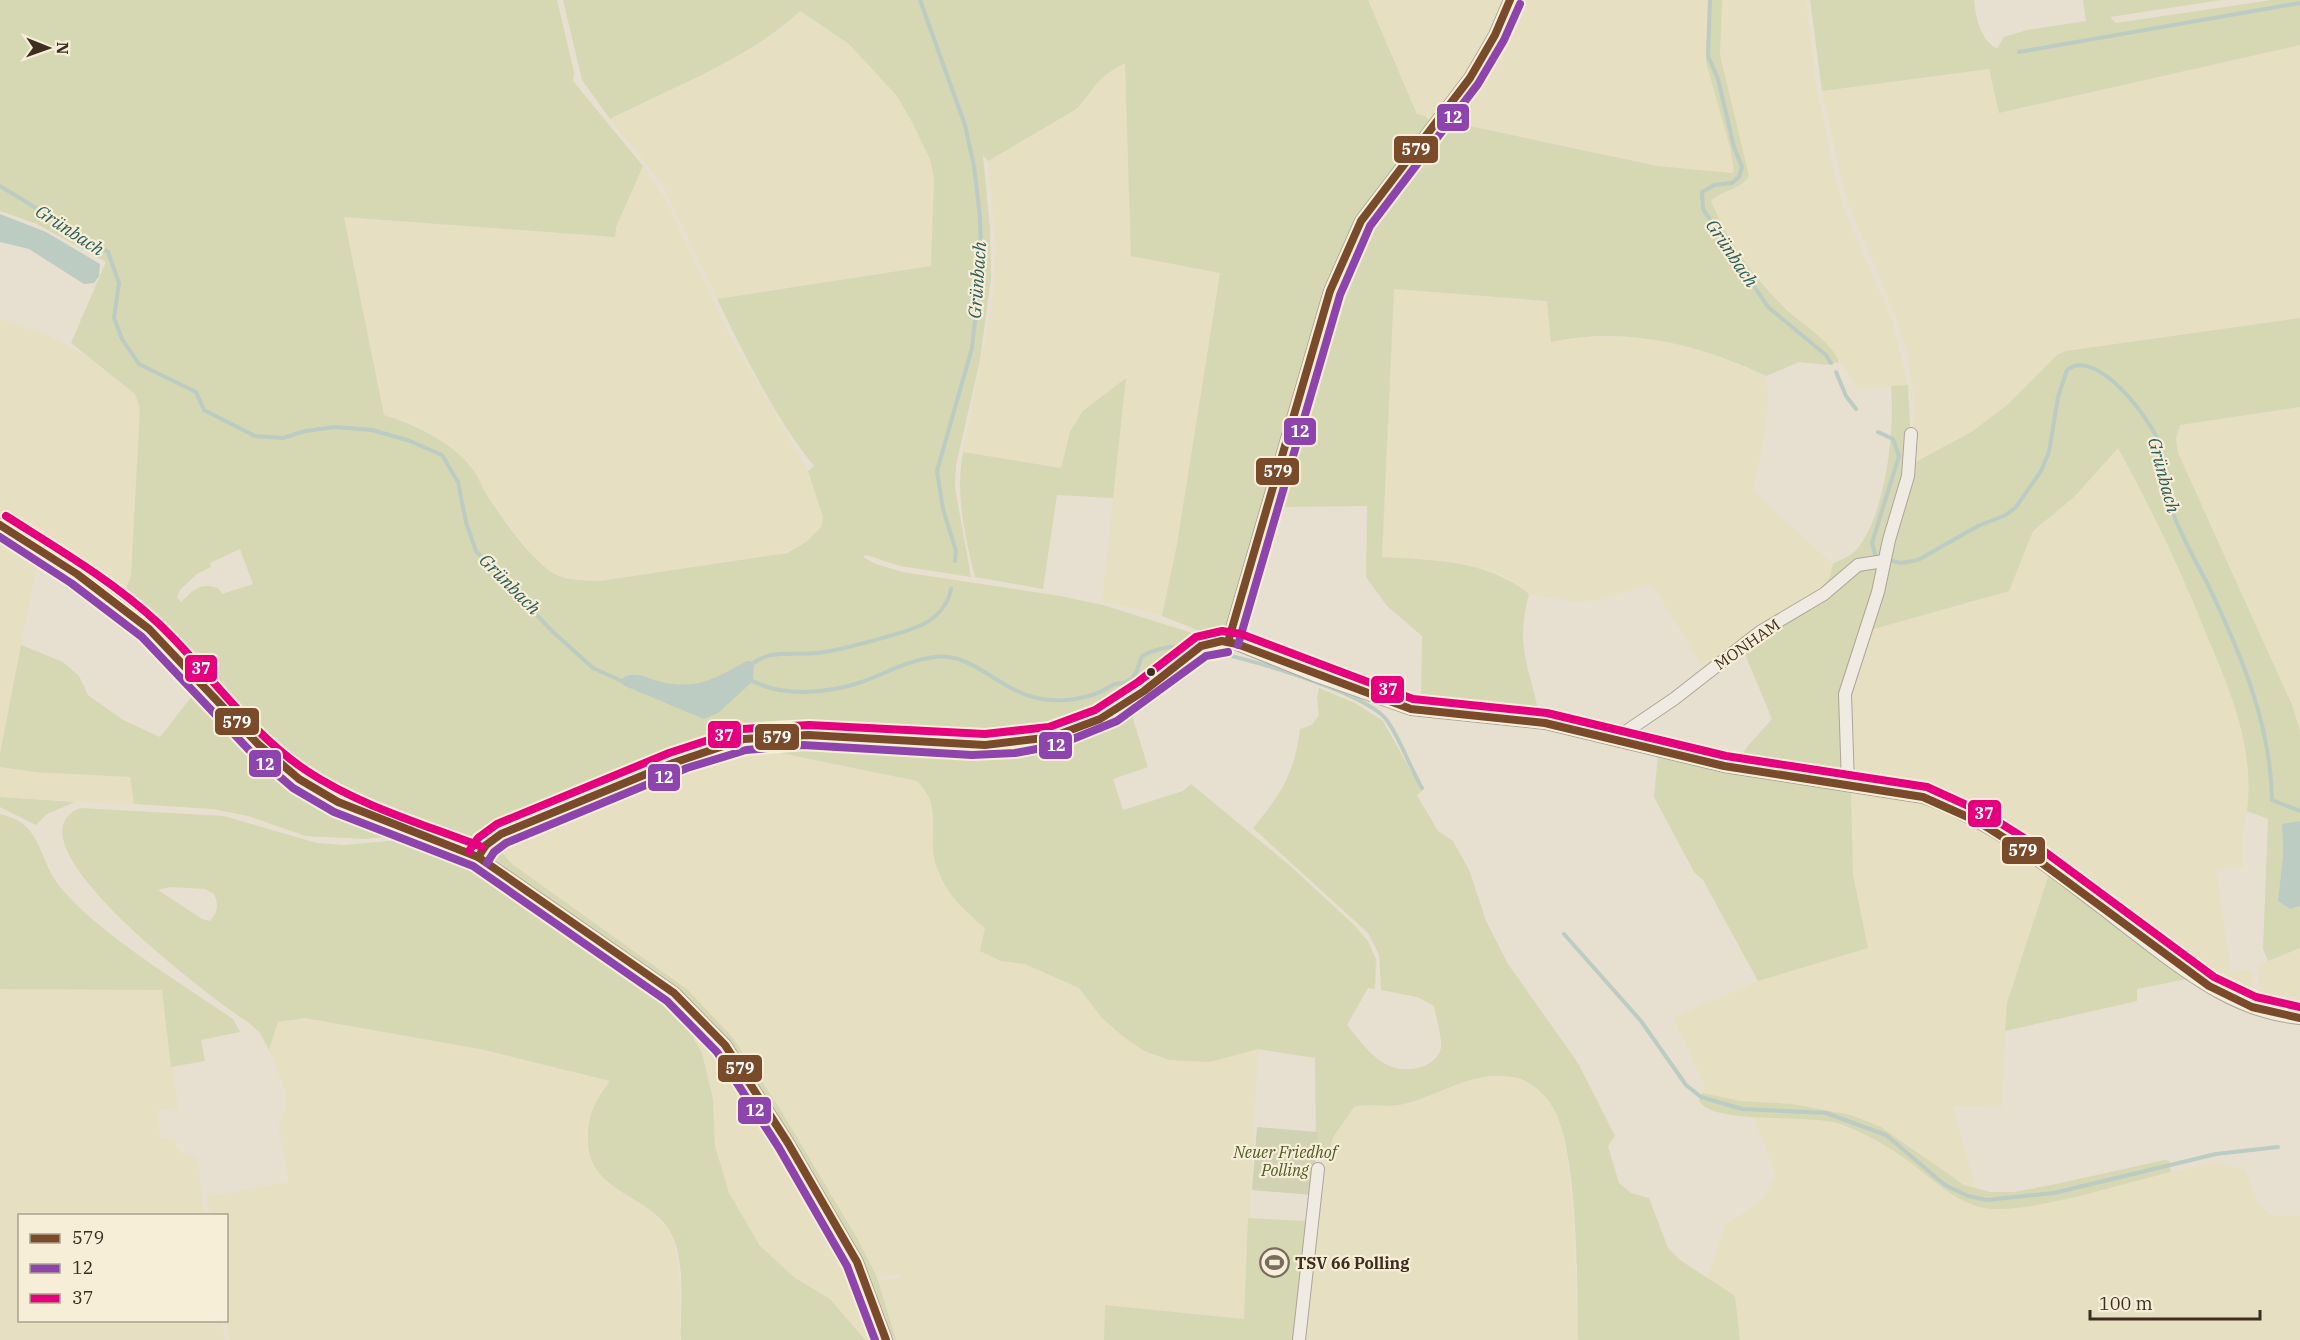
<svg xmlns="http://www.w3.org/2000/svg" width="2300" height="1340" font-family="'IBM Plex Serif',serif">
<style>
.farmland{fill:#e6dfc2}
.green{fill:#d6d7b3;fill-rule:evenodd}
.cemetery{fill:#d1d1b3}
.water{fill:#bcccc2}
.lines{fill:none;stroke-linecap:round;stroke-linejoin:round}
.stream{stroke:#bcccc2;stroke-width:4}
.minor-casing{stroke:#ada599;stroke-width:14}
.minor{stroke:#efebe3;stroke-width:12}
.bus-1-casing{stroke:#f7eed8;stroke-width:12}
.bus-2-casing{stroke:#f7eed8;stroke-width:12}
.bus-3-casing{stroke:#f7eed8;stroke-width:12}
.bus-1{stroke:#7a4b2a;stroke-width:8}
.bus-2{stroke:#8e44ad;stroke-width:8}
.bus-3{stroke:#e5007d;stroke-width:8}
.bus-dot{fill:#3d2e20;stroke:#f7eed8;stroke-width:2}
.labels{text-anchor:middle;dominant-baseline:central;stroke-width:4.5;stroke-linejoin:round;paint-order:stroke}
.street-label{font-size:16px;fill:#3d2e20;stroke:#f7eed8}
.park-label{font-size:16px;font-style:italic;fill:#4d5a26;stroke:#f7eed8}
.poi-label{font-size:16px;font-weight:bold;fill:#3d2e20;stroke:#f7eed8;text-anchor:start}
.water-label{font-size:18px;font-style:italic;fill:#2f5d5a;stroke:#f7eed8}
.line-badge{stroke:#f7eed8;stroke-width:2}
.badge-label{font-size:16px;text-anchor:middle;font-weight:bold;fill:#fff}
</style>
<rect width="100%" height="100%" fill="#e7e0d1"/>
<g class="farmland">
<path d="M1368,0H1506L1477,60L1431,122L1417,114Z"/>
<path d="M1516,0H1708L1706,61L1730,147L1734,170L1732,173L1657,166L1446,121L1501,32Z"/>
<path d="M1722,0H1806L1816,84L1835,177L1847,216L1892,320L1908,385L1858,389L1833,351L1771,294L1734,246L1715,211L1711,201L1743,184L1746,163L1720,55Z"/>
<path d="M799,11L849,44L897,96L913,122L930,159L934,179L932,266L717,299L663,185L610,119L776,33Z"/>
<path d="M2300,45V318L2066,351L2057,355L2007,405L1973,431L1912,464L1914,398L1907,352L1894,312L1846,199L1822,91L1989,69L1999,113Z"/>
<path d="M1126,63L1129,145L1220,272L1177,544L1162,616L1102,601L1126,379L1083,411L1070,432L1061,468L963,452L992,303L996,251L988,161L1075,110L1086,101L1092,89L1102,78Z"/>
<path d="M643,166L664,197L729,334L808,471L823,517L821,527L806,542L775,556L600,581L574,580L560,577L537,562L487,495L470,465L435,437L410,422L384,415L344,216L616,227Z"/>
<path d="M1394,289L1548,301L1552,342L1579,336L1652,338L1699,349L1766,376L1769,400L1765,433L1753,491L1833,564L1830,577L1821,589L1705,671L1655,589L1650,584L1599,600L1574,602L1529,594L1502,575L1483,569L1426,560L1382,557Z"/>
<path d="M0,319L45,334L85,355L135,394L140,408L134,539L131,577L122,599L0,519Z"/>
<path d="M2300,407V731H2299L2292,705L2178,453L2176,439L2180,425Z"/>
<path d="M2118,448L2177,562L2228,687L2244,737L2251,781L2243,835V867L2216,869L2231,971L2251,970L2256,1003L2225,991L2174,957L2032,848L2002,828L1941,799L1865,780L1856,777L1852,771L1847,709L1869,630L2009,591L2033,531L2074,497Z"/>
<path d="M0,531L39,555L0,754Z"/>
<path d="M756,748L917,781L925,789L934,809L932,828L937,868L961,907L985,928L1001,961L1025,964L1079,988L1102,1018L1169,1060L1210,1062L1258,1049L1245,1319L1105,1305L1104,1340H896L878,1281L900,1278V1274L877,1277L857,1238L799,1141L710,1013L688,990L512,864L496,846L498,842L695,759L730,750Z"/>
<path d="M0,767L36,772L130,777L134,804L0,797Z"/>
<path d="M1851,789L1942,808L1999,838L2049,874L2007,1003L2002,1107L1953,1106L1976,1189L1946,1174L1909,1145L1881,1127L1851,1115L1792,1104L1740,1101L1702,1093L1704,1084L1673,1018L1758,981L1868,948L1853,875Z"/>
<path d="M2300,948V1014L2264,1007L2256,965Z"/>
<path d="M0,989L163,990L178,1109L158,1110L160,1138L176,1140V1147L183,1154L198,1158L204,1215L20,1216V1320L221,1321L225,1340H0Z"/>
<path d="M692,1017L732,1063L787,1150L859,1278L880,1340H865L830,1299L795,1278L760,1246L729,1193L715,1146L713,1099L702,1053L694,1040Z"/>
<path d="M305,1018L485,1050L611,1081L600,1092L587,1143L591,1160L601,1176L615,1189L650,1210L672,1234L679,1269L681,1340H230L226,1317V1216L210,1215L207,1196L289,1182L278,1127L286,1108V1092L269,1050L278,1022Z"/>
<path d="M1473,1077H1515L1533,1086L1552,1106L1561,1127L1568,1162L1574,1225L1578,1340H1303L1321,1182L1334,1136L1354,1107L1403,1104Z"/>
<path d="M1804,1117L1825,1120L1868,1136L1903,1157L1944,1190L1973,1203L1996,1209L2048,1201L2215,1162L2245,1170L2257,1200L2266,1212L2278,1216H2300V1340H1740L1739,1331L1707,1278L1725,1225L1759,1203L1776,1176L1754,1118Z"/>
</g>
<g class="green">
<path d="M0,0H557L574,72L573,81L643,166L616,227L615,237L344,217L384,415C412,423 451,442 470,466C477,474 481,485 486,494C501,516 534,566 559,576C571,581 586,580 600,581L787,553L806,542L821,527L823,517L808,471L814,466C775,418 744,354 717,299L931,266L934,179L930,159L912,122L897,96L849,44L800,11C751,58 670,88 610,119L582,80L563,0H1368L1417,114L1425,116L1431,122L1349,233L1337,259L1227,631L1216,637L1162,616L1177,544L1220,273L1131,256L1125,63C1117,68 1107,73 1100,80C1090,90 1086,101 1075,110L988,161L983,155L990,229L991,278L980,360L956,465L955,488L971,577L900,566L866,555L863,557L876,564L902,572L1060,596L1103,605L1189,632L1195,635L1196,644C1166,668 1137,694 1103,713C1072,730 1034,736 1000,741L764,732L469,847L356,804L320,787L294,770L260,739L194,667L122,599L131,576L140,408L135,394L71,343L106,262L37,224L0,211ZM240,549L253,584L222,594L218,588C200,582 193,590 181,602L177,597L180,590L197,574L211,567L210,563Z"/>
<path d="M1708,0H1722L1720,55L1749,176C1740,190 1723,190 1711,201C1727,240 1754,278 1784,307C1800,324 1830,339 1839,362L1828,365L1799,362L1766,376C1698,344 1626,326 1551,342L1547,301L1394,289L1382,557C1433,560 1488,560 1529,594C1516,644 1527,661 1538,709L1536,717L1421,705L1422,636L1387,606L1366,577L1367,506L1273,507L1336,289L1349,255L1376,206L1446,121L1657,166L1732,173L1734,170L1730,147L1706,62Z"/>
<path d="M1810,0H1974C1976,18 1980,39 1997,49L2004,37L2027,30L2086,21L2083,0H2221L2110,17L2116,23L2272,0H2300V45L1999,113L1989,69L1822,91Z"/>
<path d="M2300,318V407L2180,425L2176,439L2178,453L2292,705L2300,731V821L2282,825L2283,854L2278,901L2290,909L2300,906V948L2268,961L2263,949L2268,819L2247,811C2255,745 2230,691 2205,631C2180,568 2151,508 2118,448L2074,497L2033,531L2009,591L1863,632L1848,673L1842,770L1837,776L1736,764L1747,747L1772,719L1744,652L1821,589L1830,577L1833,564C1840,560 1851,556 1856,550C1886,516 1895,430 1891,386L1908,385L1912,464L1973,431L2007,405L2057,355L2066,351Z"/>
<path d="M1126,378L1113,498L1057,495L1043,589L975,577C965,537 955,494 963,452L1061,468L1070,432L1083,411Z"/>
<path d="M21,645L63,662L79,676L88,695L123,720L160,737L199,687L293,780L411,834L366,839L305,836L248,816L213,809L134,804L130,777L36,772L0,767V754Z"/>
<path d="M1319,688L1355,703L1383,721L1422,791L1417,795L1438,831L1453,841L1469,870L1486,921L1508,964L1578,1063L1615,1136L1608,1146L1619,1183L1631,1193L1649,1198L1668,1248L1680,1260L1735,1296L1740,1340H1578C1577,1287 1579,1148 1552,1106C1545,1094 1528,1079 1513,1077C1468,1071 1444,1094 1404,1104C1388,1108 1371,1103 1354,1107L1334,1136L1327,1156L1316,1155L1315,1058L1258,1049L1210,1062L1169,1060L1144,1051L1124,1037L1102,1018L1079,988L1025,964L1001,961L980,951L985,928C965,911 947,895 938,870C924,837 946,809 917,781L756,748L730,750L695,759L748,743L788,740L1000,749C1048,745 1085,725 1129,706L1148,767L1113,779L1123,810L1183,791L1191,784L1288,864L1353,924L1368,941L1376,959L1375,989L1368,988L1347,1025C1368,1051 1385,1077 1422,1067C1430,1064 1439,1057 1441,1048C1442,1036 1436,1018 1434,1006L1417,997L1381,990L1379,955L1368,933L1253,828C1280,795 1295,773 1300,729L1312,725L1319,715L1317,697Z"/>
<path d="M1658,755L1851,789L1853,875L1868,948L1758,981L1703,880L1694,872L1654,797Z"/>
<path d="M0,797L75,802L47,814L36,825L0,807Z"/>
<path d="M80,808L224,816L317,843L343,845L424,838L482,864L669,995L692,1017L694,1040L702,1053L713,1099L715,1146L729,1193L760,1246L795,1278L830,1299L865,1340H681C680,1307 686,1265 672,1235C651,1192 584,1195 588,1134C589,1112 597,1097 610,1081L485,1050L305,1018L278,1022L269,1050L260,1033L249,1023C214,1000 0,841 80,808ZM170,887L205,889L214,894C219,905 218,911 210,921L202,919L158,890Z"/>
<path d="M0,814C44,824 36,857 61,888C100,935 181,983 233,1019L240,1032L201,1040L205,1061L171,1067L162,990L0,989Z"/>
<path d="M498,842L496,846L512,864L688,990L733,1038L780,1109L857,1238L877,1277L896,1340H891L861,1259L728,1043C663,966 574,923 497,861L489,850Z"/>
<path d="M2049,874L2187,979L2137,989V1001L2005,1031L2007,1003Z"/>
<path d="M1702,1093L1740,1101L1792,1104L1851,1115L1881,1127L1964,1185L1990,1192H2014L2056,1184L2165,1160L2169,1161L2171,1172C2120,1184 2049,1208 1998,1209C1961,1210 1932,1178 1904,1158C1885,1144 1862,1132 1840,1124C1809,1113 1715,1126 1699,1101Z"/>
<path d="M1248,1218L1306,1221L1294,1340H1104L1105,1305L1244,1319Z"/>
</g>
<path class="cemetery" d="M1257,1127L1318,1132L1313,1195L1252,1190Z"/>
<g class="water">
<path d="M0,214L46,232L100,264L99,276L94,283L84,284L29,249L0,242Z"/>
<path d="M747,661L754,662L753,681L718,713L704,719L625,686L620,682L625,676C642,672 645,678 661,682C698,690 716,678 747,661Z"/>
<path d="M2300,821V906L2290,909L2278,901L2283,854L2282,824Z"/>
</g>
<g class="lines">
<g class="stream">
<path d="M920,0L965,125L974,166L980,217L981,263L972,348L937,471L943,509L956,551L955,561"/>
<path d="M1710,0L1708,56L1718,79L1734,147L1742,167L1739,177L1732,183L1714,185L1702,192L1703,209L1768,307L1826,355L1831,363"/>
<path d="M2019,52L2300,3"/>
<path d="M0,186L108,252L119,283L114,318L122,339L139,364L196,392L204,410L255,436L283,438L305,431L335,427L372,430L410,441L442,455L458,482L466,522L476,551L552,631L593,668L624,682"/>
<path d="M1836,372L1846,396L1856,409"/>
<path d="M1875,554L1872,543L1899,456L1893,439L1878,432"/>
<path d="M1892,561L1901,563L1918,560L1978,526L2006,515L2016,507L2041,471L2049,452L2058,397L2067,370C2097,346 2152,421 2160,445C2167,467 2165,492 2173,513C2182,538 2197,563 2209,587C2241,654 2271,725 2272,800L2300,811"/>
<path d="M1204,650C1241,656 1361,691 1385,718C1398,733 1410,768 1422,788"/>
<path d="M751,665C770,648 794,656 817,653C838,651 905,633 924,624C938,616 948,605 951,589"/>
<path d="M751,680C782,698 829,693 862,682C886,673 909,660 935,657C967,653 990,679 1017,691C1035,700 1055,702 1075,699C1087,697 1099,694 1109,687C1115,683 1119,684 1126,682C1137,678 1138,665 1142,656C1158,647 1175,645 1193,648"/>
<path d="M1564,934L1641,1021L1686,1085L1701,1097L1742,1109L1826,1113L1886,1135L1945,1185L1968,1196L1987,1200L2054,1193L2216,1154L2278,1147"/>
</g>
<defs>
<g id="minor">
<path d="M0,525L77,574L149,629L258,744L299,779L338,802L478,857L674,993L725,1045L788,1143L857,1262L886,1340"/>
<path d="M1228,642L1330,291L1361,221L1470,78L1495,35L1510,0"/>
<path d="M1615,739L1674,699L1760,632L1824,594L1858,565L1884,561"/>
<path d="M1848,784L1845,694L1878,592L1889,540L1908,476L1911,434"/>
<path d="M478,857L486,845L501,834L673,763L744,739L808,735L985,745L1052,737L1100,719L1144,691L1201,646L1222,641L1237,644L1314,675L1411,709L1545,723L1724,766L1923,797C2001,825 2064,879 2129,929C2182,969 2232,1012 2300,1018"/>
<path d="M1299,1340L1318,1169"/>
</g>
</defs>
<use href="#minor" class="minor-casing"/>
<use href="#minor" class="minor"/>
<defs>
<g id="bus-1">
<path d="M0,525L77,574L149,629L258,744L299,779L338,802L478,857L674,993L725,1045L788,1143L857,1262L886,1340"/>
<path d="M1228,642L1330,291L1361,221L1470,78L1495,35L1510,0"/>
<path d="M478,857L486,845L501,834L673,763L744,739L808,735L985,745L1052,737L1100,719L1144,691L1201,646L1222,641L1237,644L1411,709L1545,723L1724,766L1923,797L1979,822L2031,855L2209,986L2252,1007L2300,1018"/>
</g>
<g id="bus-2">
<path d="M0,537L71,583L142,637L250,751L293,788L334,812L473,866L667,1001L717,1052L779,1148L847,1266L875,1340"/>
<path d="M1238,645L1340,295L1370,226L1478,84L1504,40L1520,4"/>
<path d="M487,863L494,852L506,843L687,768L746,750L803,745L972,755L1015,753L1058,745L1117,721L1206,656L1228,652"/>
</g>
<g id="bus-3">
<path d="M6,516C58,549 113,581 158,623C209,671 248,732 307,771C360,806 423,824 482,847"/>
<path d="M469,851L478,838L497,824L669,753L742,729L809,725L985,734L1049,727L1095,710L1138,682L1196,637L1222,631L1241,634L1413,699L1547,713L1726,756L1927,787L1984,813L2037,846L2214,977L2256,997L2300,1007"/>
</g>
</defs>
<use href="#bus-1" class="bus-1-casing"/>
<use href="#bus-2" class="bus-2-casing"/>
<use href="#bus-3" class="bus-3-casing"/>
<use href="#bus-1" class="bus-1"/>
<use href="#bus-2" class="bus-2"/>
<use href="#bus-3" class="bus-3"/>
</g>
<defs>
<symbol id="stadium-ring" viewBox="-11 -11 22 22"><circle r="9.5" fill="#f7eed8" stroke="#786c5e" stroke-width="1.5"/><path d="M0-5a6.5 5 0 1 0 0 10a6.5 5 0 1 0 0-10ZM-3.5-1.8h7v3.6h-7Z" fill="#786c5e"/></symbol>
</defs>
<g fill-rule="evenodd">
<use href="#stadium-ring" x="1258" y="1246" width="33" height="33"/>
</g>
<circle class="bus-dot" cx="1151" cy="672" r="5"/>
<g class="labels">
<g class="street-label">
<text transform="translate(1747 644) rotate(-35)">MONHAM</text>
</g>
<g class="park-label">
<text x="1285" y="1152">Neuer Friedhof<tspan x="1285" dy="18">Polling</tspan></text>
</g>
<g class="poi-label">
<text x="1295" y="1263">TSV 66 Polling</text>
</g>
<g class="water-label">
<text transform="translate(70 230) rotate(33)">Grünbach</text>
<text transform="translate(1732 253) rotate(56)">Grünbach</text>
<text transform="translate(977 280) rotate(-86)">Grünbach</text>
<text transform="translate(2164 475) rotate(75)">Grünbach</text>
<text transform="translate(510 584) rotate(45)">Grünbach</text>
</g>
</g>
<g class="line-badge">
<rect x="1436" y="103" width="34" height="29" rx="6" fill="#8e44ad"/>
<rect x="1393" y="135" width="46" height="29" rx="6" fill="#7a4b2a"/>
<rect x="1283" y="417" width="34" height="29" rx="6" fill="#8e44ad"/>
<rect x="1255" y="457" width="45" height="29" rx="6" fill="#7a4b2a"/>
<rect x="184" y="654" width="34" height="29" rx="6" fill="#e5007d"/>
<rect x="1370" y="675" width="35" height="29" rx="6" fill="#e5007d"/>
<rect x="214" y="707" width="46" height="29" rx="6" fill="#7a4b2a"/>
<rect x="707" y="720" width="35" height="29" rx="6" fill="#e5007d"/>
<rect x="754" y="723" width="46" height="28" rx="6" fill="#7a4b2a"/>
<rect x="1038" y="731" width="35" height="29" rx="6" fill="#8e44ad"/>
<rect x="248" y="749" width="34" height="29" rx="6" fill="#8e44ad"/>
<rect x="647" y="763" width="34" height="29" rx="6" fill="#8e44ad"/>
<rect x="1967" y="799" width="35" height="29" rx="6" fill="#e5007d"/>
<rect x="2001" y="836" width="45" height="29" rx="6" fill="#7a4b2a"/>
<rect x="717" y="1054" width="46" height="29" rx="6" fill="#7a4b2a"/>
<rect x="737" y="1096" width="35" height="29" rx="6" fill="#8e44ad"/>
</g>
<g class="badge-label">
<text x="1453" y="123">12</text>
<text x="1416" y="155">579</text>
<text x="1300" y="437">12</text>
<text x="1278" y="477">579</text>
<text x="201" y="674">37</text>
<text x="1388" y="695">37</text>
<text x="237" y="728">579</text>
<text x="724" y="741">37</text>
<text x="777" y="743">579</text>
<text x="1056" y="751">12</text>
<text x="265" y="770">12</text>
<text x="664" y="783">12</text>
<text x="1984" y="819">37</text>
<text x="2023" y="856">579</text>
<text x="740" y="1074">579</text>
<text x="755" y="1116">12</text>
</g>
<rect x="18" y="1214" width="210" height="108" fill="#f7eed8" stroke="#ada18e" stroke-width="1.5"/>
<rect x="30" y="1234" width="30" height="9" fill="#7a4b2a" stroke="#ada18e" stroke-width="1.5"/>
<text x="72" y="1244" font-size="18" fill="#3d2e20">579</text>
<rect x="30" y="1264" width="30" height="9" fill="#8e44ad" stroke="#ada18e" stroke-width="1.5"/>
<text x="72" y="1274" font-size="18" fill="#3d2e20">12</text>
<rect x="30" y="1294" width="30" height="9" fill="#e5007d" stroke="#ada18e" stroke-width="1.5"/>
<text x="72" y="1304" font-size="18" fill="#3d2e20">37</text>
<g transform="translate(48 48) rotate(91)" stroke="#f7eed8" stroke-width="4.5" paint-order="stroke">
<path d="M0-4.5L10 22L0 15L-10 22Z" fill="#3d2e20"/>
<text y="-9" font-size="16" font-weight="bold" text-anchor="middle" fill="#3d2e20">N</text>
</g>
<path d="M2090 1310v9h170v-9" fill="none" stroke="#3d2e20" stroke-width="3"/>
<text x="2099" y="1310" font-size="18" fill="#3d2e20" stroke="#f7eed8" stroke-width="4.5" paint-order="stroke">100 m</text>
</svg>
